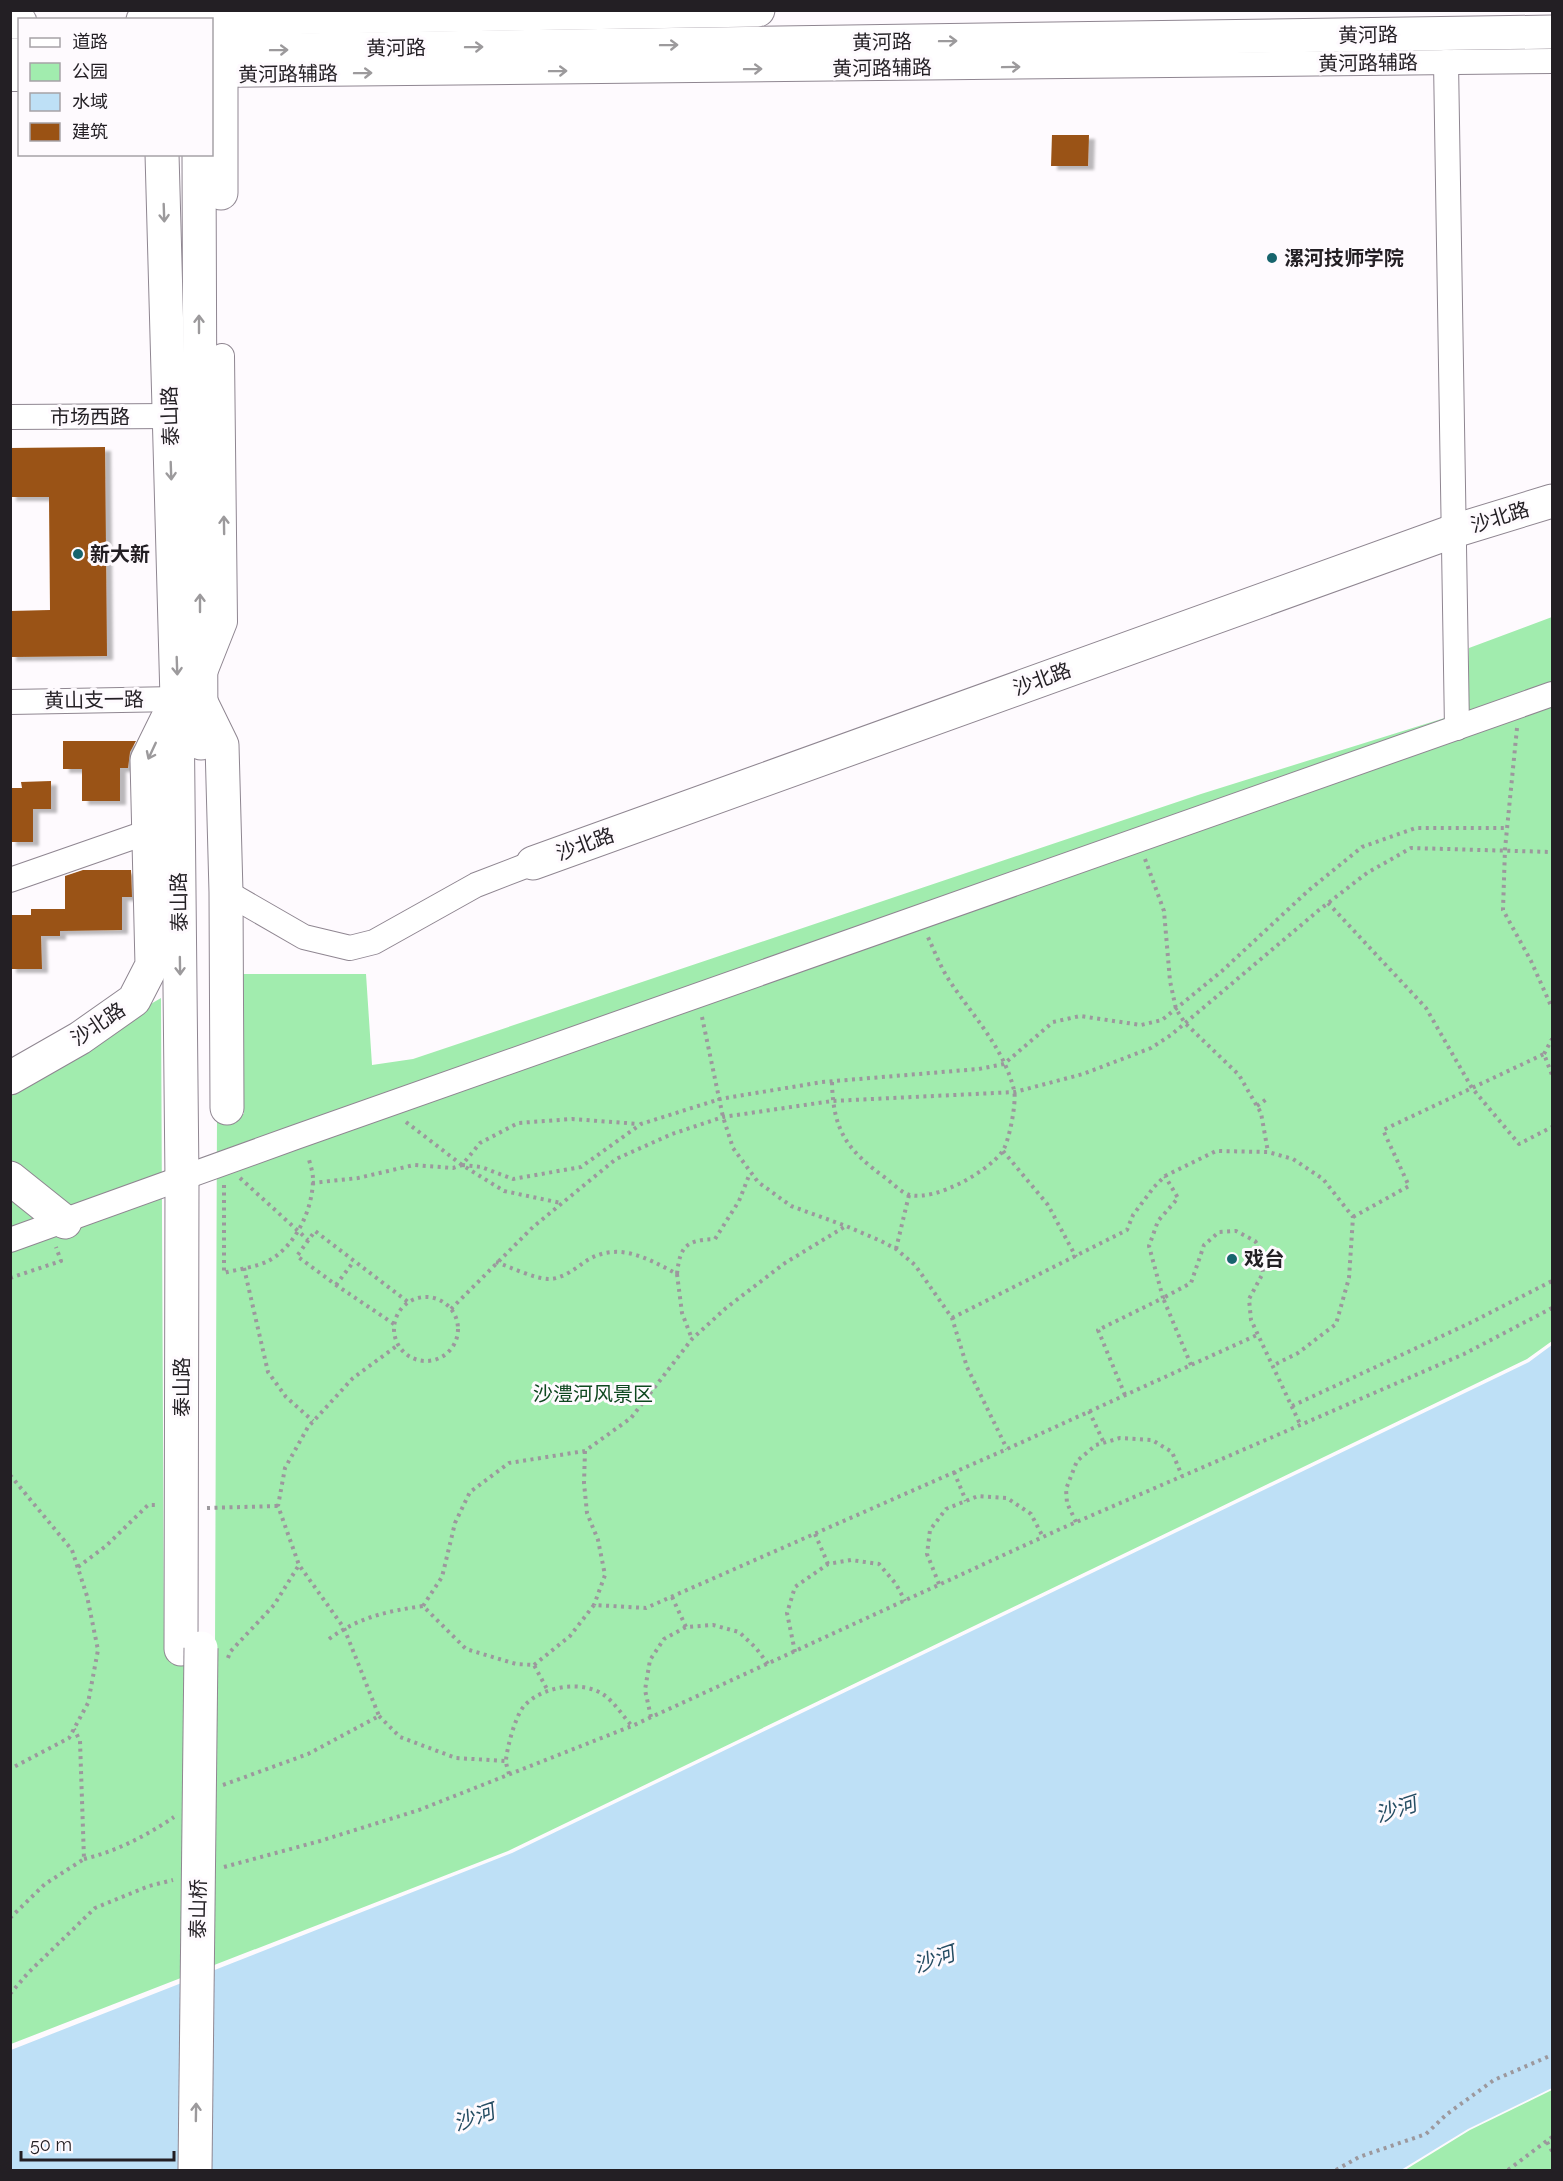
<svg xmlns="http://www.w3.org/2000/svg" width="1563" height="2181" font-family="Raleway,'Noto Sans SC',sans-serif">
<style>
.green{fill:#a1ecae}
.water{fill:#bee0f6}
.building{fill:#9a5214;filter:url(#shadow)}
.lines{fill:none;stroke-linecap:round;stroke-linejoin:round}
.street-casing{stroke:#8f8691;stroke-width:26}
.secondary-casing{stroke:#8f8691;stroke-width:35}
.primary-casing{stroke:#8f8691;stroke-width:35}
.path{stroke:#9c989d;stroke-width:4;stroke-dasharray:3 4.5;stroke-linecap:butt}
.street{stroke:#fff;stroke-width:24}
.secondary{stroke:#fff;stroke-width:33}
.primary{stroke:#fff;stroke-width:33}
.primary-bridge-casing{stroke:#8f8691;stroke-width:35;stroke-linecap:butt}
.primary-bridge{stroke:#fff;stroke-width:33}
.oneway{stroke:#9c9a9c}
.poi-dot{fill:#17646d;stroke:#fefafe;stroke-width:2}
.labels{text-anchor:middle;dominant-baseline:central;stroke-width:6;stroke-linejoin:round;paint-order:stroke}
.street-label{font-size:20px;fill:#231f24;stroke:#fefafe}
.poi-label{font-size:20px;font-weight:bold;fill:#231f24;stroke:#fefafe;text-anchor:start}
.park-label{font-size:20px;fill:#0e471f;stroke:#fefafe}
.water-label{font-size:21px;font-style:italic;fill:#254d63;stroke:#fefafe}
</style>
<defs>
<filter id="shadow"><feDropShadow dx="6" dy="4" stdDeviation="1.5" flood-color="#0004"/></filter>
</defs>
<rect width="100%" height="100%" fill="#fefafe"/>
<g class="green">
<path d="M1552,617V1341L1527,1359L508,1851L11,2044L10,1086L161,998L164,1648L215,1649L217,1113L244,1114L241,974H366L372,1065L413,1059L1201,794L1467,711L1469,648Z"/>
<path d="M1552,2090V2170H1405L1470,2130Z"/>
</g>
<path class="water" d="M1552,1345V2088L1468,2129L1401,2170H11V2050L512,1853L1529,1362Z"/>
<g class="building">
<path d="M1052,135H1089L1088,166H1051Z"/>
<path d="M105,447L107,656L10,657V611L50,610L49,497H10V448Z"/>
<path d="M63,741H136L130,752L128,768H120V801H82V769H63Z"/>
<path d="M51,781V809H33V842H10V788H22L21,782Z"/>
<path d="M83,870H131L132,897H122V930L60,931V936H41L42,969H10V915H31V909H65V876Z"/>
</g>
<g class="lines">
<defs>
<g id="street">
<path d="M1446,62L1457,728"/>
<path d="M212,75L1552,61"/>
<path d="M10,79H20"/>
<path d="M10,417L170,416"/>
<path d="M206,670L225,622L222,356"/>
<path d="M10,702L177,699"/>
<path d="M10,880L148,832"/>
<path d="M226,892L304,937L350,948L374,942L476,885L533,863"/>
<path d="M10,1240L296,1137L1552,694"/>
</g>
<g id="secondary">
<path d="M143,20L758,10"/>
<path d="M10,22H20"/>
<path d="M212,51L1552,32"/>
<path d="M10,55H20"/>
<path d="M200,700L222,745L226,892L227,1108"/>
<path d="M533,863L1454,531L1552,501"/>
<path d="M10,1078L80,1038L134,1000L152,965L147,760L177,699"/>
<path d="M10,1178L65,1222"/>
</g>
<g id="primary">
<path d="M158,10L159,20"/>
<path d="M197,10L198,20"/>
<path d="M221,51V193"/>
<path d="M162,154L177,699L182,1179L181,1649"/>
<path d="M199,154L201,743"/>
</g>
</defs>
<use href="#street" class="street-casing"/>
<use href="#secondary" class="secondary-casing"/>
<use href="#primary" class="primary-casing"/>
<g class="path">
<path d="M1517,728L1505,849L1503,910L1531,961L1552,1008"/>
<path d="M1145,859L1164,911L1170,981L1176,1009L1185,1023L1239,1075L1261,1113L1268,1152"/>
<path d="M1328,903L1426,1008L1472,1088L1519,1144L1552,1127"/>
<path d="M702,1017L723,1117L733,1148L758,1182L791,1206L846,1226L881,1241L896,1249L915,1265L952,1318L967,1367L1007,1449"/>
<path d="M1544,1054L1552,1039V1035"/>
<path d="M832,1082C833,1132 848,1151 887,1179C893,1184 902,1193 910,1195C936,1201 987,1172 1002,1152C1009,1143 1017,1101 1014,1090C1004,1048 972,1015 949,980C940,966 934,950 927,935"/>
<path d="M1257,1106L1268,1098"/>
<path d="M406,1122L462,1165L504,1191L561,1203"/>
<path d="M1003,1151L1048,1205L1076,1257"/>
<path d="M462,1165L481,1167L513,1179L581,1167L641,1124L720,1099L822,1082L979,1069L1004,1064L1053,1022L1080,1016L1141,1025L1162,1020L1222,971L1309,890L1362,847L1416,828H1507"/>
<path d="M240,1178L308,1240"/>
<path d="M312,1183L358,1178L414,1165L453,1168L462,1165L480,1143L518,1123L572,1119L639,1124"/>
<path d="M224,1185V1273C238,1269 258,1267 270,1260C296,1245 313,1209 313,1179C313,1172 310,1164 308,1156"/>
<path d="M1353,1217L1409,1186L1383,1130L1544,1054L1552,1075"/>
<path d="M896,1249L909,1195"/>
<path d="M496,1262C510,1267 535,1279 549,1279C561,1279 574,1270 583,1263C616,1240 645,1257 677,1274L682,1313L692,1339"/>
<path d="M244,1268L268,1372L286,1397L313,1421"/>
<path d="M677,1274C680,1246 686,1240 715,1239L739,1201L750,1173"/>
<path d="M10,1278L61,1261L56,1247"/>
<path d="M336,1285L354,1261"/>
<circle cx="426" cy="1329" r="32"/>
<path d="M451,1309L533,1227L616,1159L672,1134L723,1117L832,1101L1015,1092L1083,1074L1151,1048L1171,1035L1319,910L1367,873L1411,848L1552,852"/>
<path d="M952,1318L1127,1230L1133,1215L1154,1187L1165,1176L1216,1151L1268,1152L1293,1159L1323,1179L1353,1217L1349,1278L1336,1324L1298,1353L1272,1366"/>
<path d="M394,1324L336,1285L297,1256L315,1231L408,1302"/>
<path d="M1191,1365L1163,1298L1191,1283L1204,1245L1219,1232L1236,1231L1255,1241L1260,1248L1263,1273L1249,1299L1251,1320L1300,1424"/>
<path d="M1125,1395L1098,1330L1163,1298L1149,1246L1158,1221L1178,1198L1165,1176"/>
<path d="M1292,1406L1470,1323L1552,1281"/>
<path d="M1089,1411L1104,1443"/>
<path d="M585,1451L584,1483L587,1513L598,1540L605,1575L594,1605"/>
<path d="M954,1472L966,1501"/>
<path d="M10,1475L72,1550L87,1596L98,1650L88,1703L69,1738L10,1769"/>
<path d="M207,1508L278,1506"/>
<path d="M1076,1522L1067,1503L1066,1489L1077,1461L1096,1445L1120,1438L1152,1440L1172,1452L1182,1476"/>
<path d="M815,1534L828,1564"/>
<path d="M78,1567L106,1546L148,1505H155"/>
<path d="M939,1584L927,1554L930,1530L946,1509L978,1496L1007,1498L1031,1514L1043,1537"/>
<path d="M672,1597L686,1627"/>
<path d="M423,1606L442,1577L455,1523L470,1492L509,1463L585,1451L631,1418L692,1339L726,1308L785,1263L846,1226"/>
<path d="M329,1639C359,1617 388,1611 423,1606L466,1649L516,1664L534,1665L548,1691"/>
<path d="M795,1652L787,1613L795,1587L828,1564L851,1560L879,1564L896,1584L905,1601"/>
<path d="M228,1658L230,1652L274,1605L299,1565"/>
<path d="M534,1665L570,1636L594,1605L646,1608L1007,1449L1257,1335"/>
<path d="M379,1716L400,1737L456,1758L506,1761"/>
<path d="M651,1717L645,1690L650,1660L664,1639L686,1627L713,1625L739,1632L756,1648L768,1664"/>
<path d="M509,1774C508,1770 506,1765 506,1760C507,1748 516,1712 526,1704C544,1686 583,1680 604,1695C614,1702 623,1716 632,1726"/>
<path d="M223,1785L308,1754L379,1716L344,1628L299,1565L278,1506L285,1468L308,1427L353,1378L398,1345"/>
<path d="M84,1859C117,1851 146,1836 174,1817"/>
<path d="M224,1867L320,1841L419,1810L632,1726L1058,1530L1464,1354L1552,1308"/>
<path d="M10,1918L45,1884L84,1859L80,1741L74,1729"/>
<path d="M10,1994L28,1973L95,1908L149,1886L173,1880"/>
<path d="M1547,2142L1552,2151"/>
<path d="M1336,2170L1359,2157L1426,2134L1447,2114L1494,2080L1552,2055"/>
<path d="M1508,2170L1552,2137"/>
</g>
<use href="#street" class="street"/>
<use href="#secondary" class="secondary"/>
<use href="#primary" class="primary"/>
<defs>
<path id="primary-bridge" d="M195,2170L201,1648"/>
</defs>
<use href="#primary-bridge" class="primary-bridge-casing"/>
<use href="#primary-bridge" class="primary-bridge"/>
</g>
<defs><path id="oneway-shaft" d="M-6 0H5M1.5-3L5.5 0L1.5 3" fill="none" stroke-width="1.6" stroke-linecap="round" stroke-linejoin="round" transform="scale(1.5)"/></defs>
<g class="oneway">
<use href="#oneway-shaft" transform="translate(948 41) rotate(-1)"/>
<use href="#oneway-shaft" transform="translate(669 45) rotate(-1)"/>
<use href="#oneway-shaft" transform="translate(474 47) rotate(-1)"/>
<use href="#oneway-shaft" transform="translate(279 50) rotate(-1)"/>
<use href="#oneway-shaft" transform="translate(1011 67) rotate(-1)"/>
<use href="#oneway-shaft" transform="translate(753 69) rotate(-1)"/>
<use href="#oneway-shaft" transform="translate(558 71) rotate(-1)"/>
<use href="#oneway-shaft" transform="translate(363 73) rotate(-1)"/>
<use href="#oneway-shaft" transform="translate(164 213) rotate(88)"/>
<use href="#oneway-shaft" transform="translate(199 324) rotate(-90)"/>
<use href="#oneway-shaft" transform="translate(171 471) rotate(88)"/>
<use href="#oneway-shaft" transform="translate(224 525) rotate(-91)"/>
<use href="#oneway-shaft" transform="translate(200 603) rotate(-90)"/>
<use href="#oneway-shaft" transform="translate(177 666) rotate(88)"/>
<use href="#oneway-shaft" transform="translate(152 751) rotate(115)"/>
<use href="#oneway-shaft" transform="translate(180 966) rotate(89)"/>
<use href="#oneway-shaft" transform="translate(196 2112) rotate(-89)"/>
</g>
<g class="poi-dot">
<circle cx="1272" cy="258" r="6"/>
<circle cx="78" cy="554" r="6"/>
<circle cx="1232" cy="1259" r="6"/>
</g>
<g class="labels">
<g class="street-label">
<text transform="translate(1368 35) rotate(-1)">黄河路</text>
<text transform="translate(882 42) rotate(-1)">黄河路</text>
<text transform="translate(396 48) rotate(-1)">黄河路</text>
<text transform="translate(1368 63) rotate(-1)">黄河路辅路</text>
<text transform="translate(882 68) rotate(-1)">黄河路辅路</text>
<text transform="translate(288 74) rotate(-1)">黄河路辅路</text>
<text transform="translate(170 416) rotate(-92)">泰山路</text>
<text x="90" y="417">市场西路</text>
<text transform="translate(1500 517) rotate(-17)">沙北路</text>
<text transform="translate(1042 679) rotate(-20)">沙北路</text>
<text transform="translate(94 700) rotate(-1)">黄山支一路</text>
<text transform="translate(585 844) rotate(-20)">沙北路</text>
<text transform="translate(179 902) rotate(-91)">泰山路</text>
<text transform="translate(98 1024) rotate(-34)">沙北路</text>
<text transform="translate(182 1387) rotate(-90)">泰山路</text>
<text transform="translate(198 1909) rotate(-89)">泰山桥</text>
</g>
<g class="poi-label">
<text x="1284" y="258">漯河技师学院</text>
<text x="90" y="554">新大新</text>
<text x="1244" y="1259">戏台</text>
</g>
<g class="park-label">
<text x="593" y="1394">沙澧河风景区</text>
</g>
<g class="water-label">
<text transform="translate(1396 1809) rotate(-18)">沙河</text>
<text transform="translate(934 1959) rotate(-19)">沙河</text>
<text transform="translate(474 2117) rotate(-19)">沙河</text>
</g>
</g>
<rect width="1563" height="2181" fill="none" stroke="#231f24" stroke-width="24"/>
<rect x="18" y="18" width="195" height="138" fill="#fefafe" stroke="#a6a2a7" stroke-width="1.5"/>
<rect x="30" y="38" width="30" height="9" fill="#ffffff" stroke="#a6a2a7" stroke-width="1.5"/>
<text x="72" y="48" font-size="18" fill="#231f24">道路</text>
<rect x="30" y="63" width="30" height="18" fill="#a1ecae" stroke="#a6a2a7" stroke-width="1.5"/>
<text x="72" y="78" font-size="18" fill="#231f24">公园</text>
<rect x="30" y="93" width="30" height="18" fill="#bee0f6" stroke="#a6a2a7" stroke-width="1.5"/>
<text x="72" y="108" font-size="18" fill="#231f24">水域</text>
<rect x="30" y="123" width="30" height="18" fill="#9a5214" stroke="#a6a2a7" stroke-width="1.5"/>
<text x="72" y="138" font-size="18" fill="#231f24">建筑</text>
<path d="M21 2151v9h153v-9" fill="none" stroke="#231f24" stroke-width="3"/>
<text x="30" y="2151" font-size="18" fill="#231f24" stroke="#fefafe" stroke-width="4.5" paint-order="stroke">50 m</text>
</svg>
